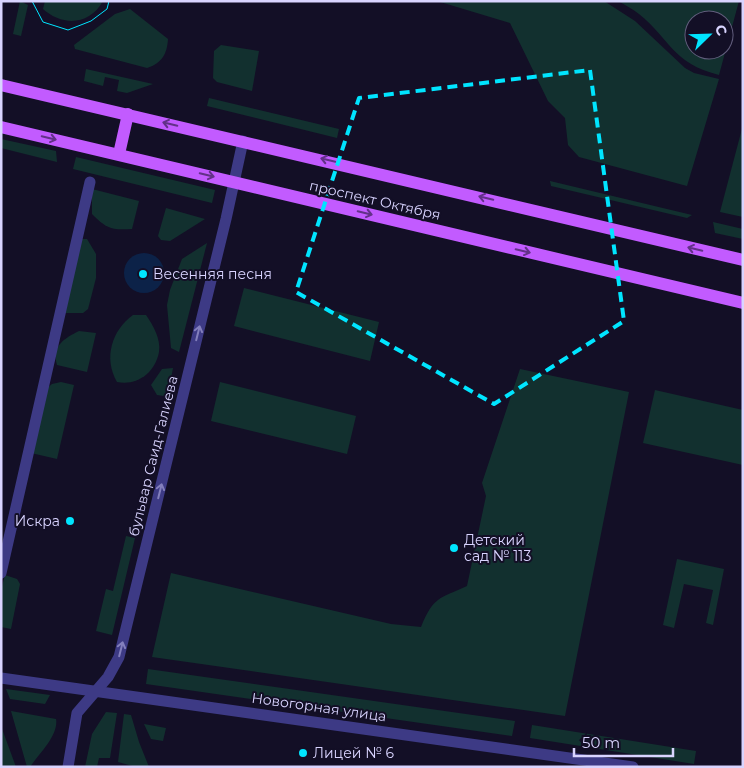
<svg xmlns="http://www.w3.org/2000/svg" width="744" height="768" font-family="Montserrat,sans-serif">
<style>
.green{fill:#12302f;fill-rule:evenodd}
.water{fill:#0c2248}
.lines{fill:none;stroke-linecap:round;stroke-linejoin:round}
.street{stroke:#3d3a85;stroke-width:11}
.primary{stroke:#c25bff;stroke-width:12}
.tram{stroke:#00e5ff;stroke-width:1}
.oneway{stroke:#623188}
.oneway2{stroke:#837fbc}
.marked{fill:none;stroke:#00e5ff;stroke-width:4;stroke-dasharray:10 6;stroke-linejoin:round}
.poi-dot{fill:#00e5ff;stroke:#130f26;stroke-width:2}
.labels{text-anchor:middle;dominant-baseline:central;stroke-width:4;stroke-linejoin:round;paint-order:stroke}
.street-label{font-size:14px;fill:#d9d4ff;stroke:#130f26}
.poi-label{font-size:14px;fill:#d9d4ff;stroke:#130f26;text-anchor:start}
</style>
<rect width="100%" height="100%" fill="#130f26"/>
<g class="green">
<path d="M20,1L28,5L21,36L13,34Z"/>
<path d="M45,1H103C89,26 62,26 43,9Z"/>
<path d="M437,1H604L635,21L685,68L694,73L719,79L687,186L579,157L568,145L565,118L548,101L510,23Z"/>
<path d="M618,1H739L719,75C672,63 671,40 639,14C633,9 625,5 618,1ZM694,20H724V50H694Z"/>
<path d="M130,9L168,39C167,54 162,63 147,68L75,49L74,45L115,14Z"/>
<path d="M221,45L259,51L252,91L217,82L213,78L214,51Z"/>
<path d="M86,69L153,84L127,93L117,91L119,80L105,77L103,86L84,81Z"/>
<path d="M209,98L339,129L337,138L207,106Z"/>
<path d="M743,125V217L720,212Z"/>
<path d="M1,139L56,151L57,162L1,148Z"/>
<path d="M76,157L215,190L212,203L73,169Z"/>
<path d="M550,181L692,215L687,218L551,186Z"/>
<path d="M92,189L139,201L132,229C111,230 107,229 92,214Z"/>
<path d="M166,208L205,219L170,241L161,240L158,236Z"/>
<path d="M713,222L743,229V239L715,233Z"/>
<path d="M82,239H87L96,254V278L88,309L83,313H64Z"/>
<path d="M207,243L179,352L171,348L167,305L170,290L182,259Z"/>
<path d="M244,288L379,322L370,361L234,326Z"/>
<path d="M133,315H146C153,325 161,339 159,352C155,373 137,386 117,382C103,358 112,330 133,315Z"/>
<path d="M79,331L96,333L87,372L57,365C51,346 65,338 79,331Z"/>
<path d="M173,368L169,389L164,396L157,395L151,385L162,369Z"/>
<path d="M520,369L629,392L565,716L152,657L171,573L391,624L421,627C434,596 439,599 467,586L486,496L482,483Z"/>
<path d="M61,382L74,385L57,459L31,453L45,390L52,384Z"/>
<path d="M220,382L356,416L347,454L211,421Z"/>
<path d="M655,390L743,410V465L643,443Z"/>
<path d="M126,536L135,538L112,635L96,631L106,589L113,591Z"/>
<path d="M677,559L724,569L713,625L706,623L713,590L684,584L674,628L663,625Z"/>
<path d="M5,575L17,579L20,584L11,629L1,627V590Z"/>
<path d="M148,669L515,721L512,736L146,684Z"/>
<path d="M6,689L50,695L45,704L10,699Z"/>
<path d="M11,711L56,719C59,735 39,754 30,767H27Z"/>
<path d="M106,712L117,713L110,758H99L97,767H85L92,734Z"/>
<path d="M124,714L131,715L139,742L149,767H136L118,762Z"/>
<path d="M144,724L166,728L163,741L151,739Z"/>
<path d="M532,725L696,751L694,764L530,738Z"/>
<path d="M1,726L16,767H1Z"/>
</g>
<circle class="water" cx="144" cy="273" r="20"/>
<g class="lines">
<g class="street">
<path d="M1,573L90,182"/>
<path d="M1,678L633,767"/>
<path d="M68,767L77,713L108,677L119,657L226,219L243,141"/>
</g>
<g class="primary">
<path d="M1,85L743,260"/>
<path d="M1,127L743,303"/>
<path d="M119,154L128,114"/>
</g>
<path class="tram" d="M32,1L43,22L68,30L91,21L107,9L109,1"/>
</g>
<defs><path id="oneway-shaft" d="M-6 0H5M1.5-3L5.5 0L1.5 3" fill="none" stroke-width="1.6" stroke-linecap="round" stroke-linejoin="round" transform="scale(1.25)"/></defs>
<g class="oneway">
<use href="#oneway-shaft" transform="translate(170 124) rotate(-167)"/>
<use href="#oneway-shaft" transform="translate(49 138) rotate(13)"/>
<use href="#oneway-shaft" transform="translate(328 160) rotate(-167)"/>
<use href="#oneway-shaft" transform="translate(207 175) rotate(14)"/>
<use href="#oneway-shaft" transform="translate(486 198) rotate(-166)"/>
<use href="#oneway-shaft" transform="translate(365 213) rotate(13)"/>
<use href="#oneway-shaft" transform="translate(695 249) rotate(-167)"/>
<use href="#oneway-shaft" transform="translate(523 251) rotate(13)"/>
</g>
<g class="oneway2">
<use href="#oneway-shaft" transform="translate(198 333) rotate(-76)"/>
<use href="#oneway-shaft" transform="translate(160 491) rotate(-76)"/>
<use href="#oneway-shaft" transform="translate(121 649) rotate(-76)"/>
</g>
<path class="marked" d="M590,70L624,321L494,404L296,292L359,98Z"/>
<g class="poi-dot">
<circle cx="143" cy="274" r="5"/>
<circle cx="70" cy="521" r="5"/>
<circle cx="454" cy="548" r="5"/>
<circle cx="303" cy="753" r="5"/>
</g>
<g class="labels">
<g class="street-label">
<text transform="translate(375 200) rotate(13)">проспект Октября</text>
<text transform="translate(153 456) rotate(-76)">бульвар Саид-Галиева</text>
<text transform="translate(319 707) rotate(8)">Новогорная улица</text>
</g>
<g class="poi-label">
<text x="153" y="274">Весенняя песня</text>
<text x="60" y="521" text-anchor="end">Искра</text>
<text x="464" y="540">Детский<tspan x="464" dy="16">сад № 113</tspan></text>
<text x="313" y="753">Лицей № 6</text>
</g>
</g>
<rect width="744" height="768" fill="none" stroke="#d9d4ff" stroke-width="5"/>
<g transform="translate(709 35) rotate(67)"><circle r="24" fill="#130f26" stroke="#625e7d"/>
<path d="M0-4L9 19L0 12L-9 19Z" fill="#00e5ff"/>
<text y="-8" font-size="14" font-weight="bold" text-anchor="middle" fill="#d9d4ff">С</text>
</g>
<path d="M574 748v8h99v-8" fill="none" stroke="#d9d4ff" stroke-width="2.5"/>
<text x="582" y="748" font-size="15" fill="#d9d4ff" stroke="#130f26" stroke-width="4" paint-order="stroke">50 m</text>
</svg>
